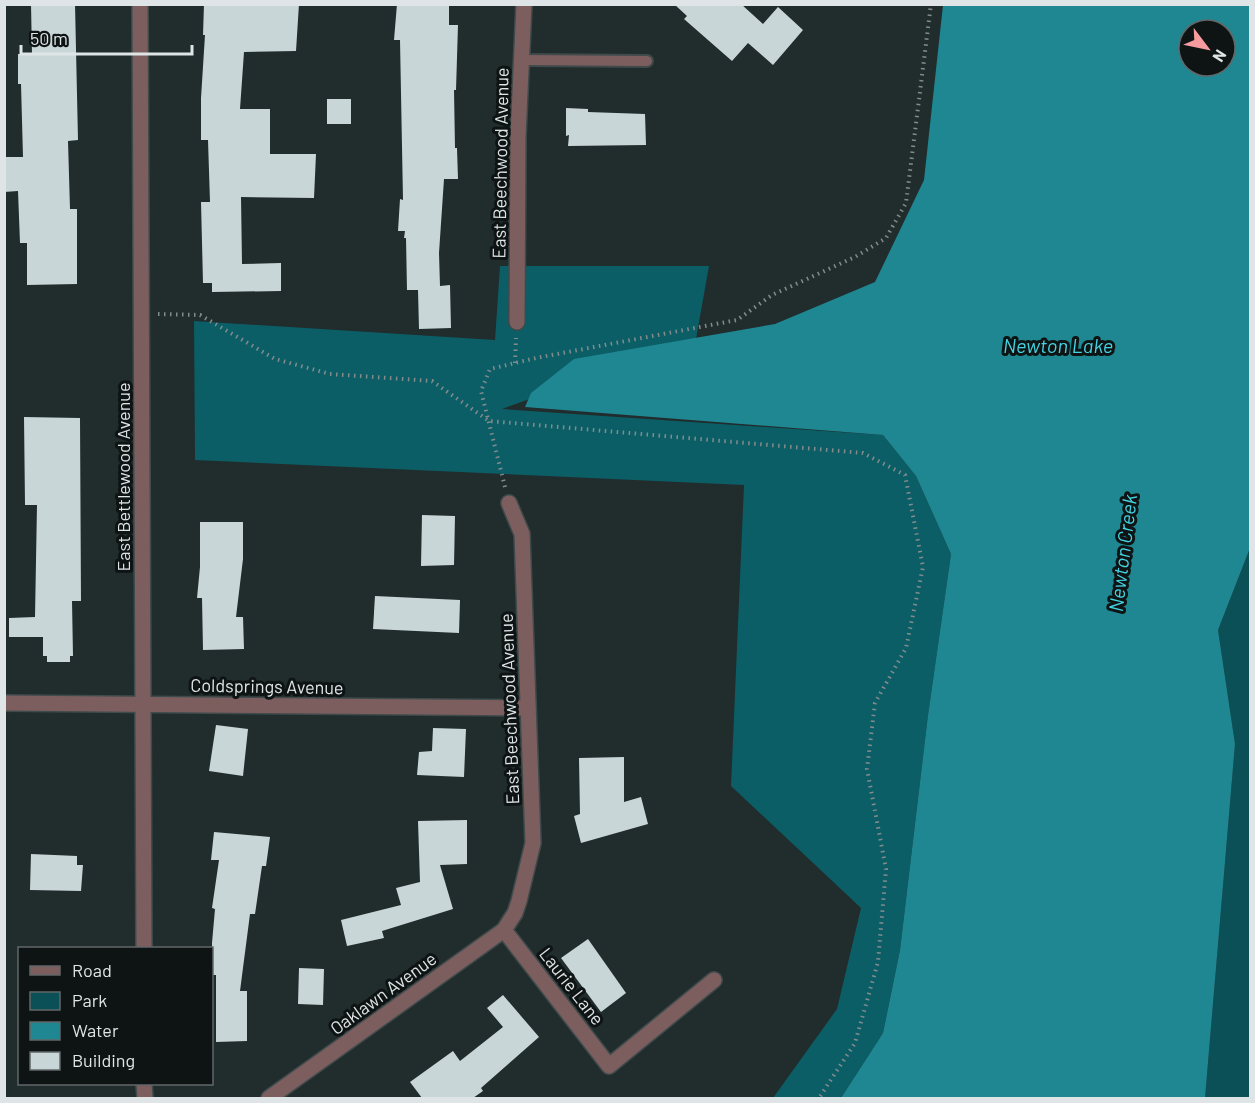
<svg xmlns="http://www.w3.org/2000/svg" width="1255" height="1103" font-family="Barlow,sans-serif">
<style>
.green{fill:#0c5057}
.forest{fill:#0b5e66}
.water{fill:#1f8792;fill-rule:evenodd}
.building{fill:#c9d6d8}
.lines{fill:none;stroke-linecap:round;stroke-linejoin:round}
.service-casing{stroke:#3f4a4b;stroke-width:14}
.minor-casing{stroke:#3f4a4b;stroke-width:18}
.tertiary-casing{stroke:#3f4a4b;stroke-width:18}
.path{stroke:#838c8d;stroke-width:4;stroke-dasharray:1.5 4.5;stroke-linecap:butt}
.service{stroke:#7d5e5f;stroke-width:10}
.minor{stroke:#7d5e5f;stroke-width:15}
.tertiary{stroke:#7d5e5f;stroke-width:15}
.labels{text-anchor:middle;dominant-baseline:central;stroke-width:6;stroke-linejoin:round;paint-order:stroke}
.street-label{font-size:18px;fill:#dfe5e6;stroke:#0e1314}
.water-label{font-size:20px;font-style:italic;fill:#45d4e3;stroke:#0e1314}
</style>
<rect width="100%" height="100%" fill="#212c2d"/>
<path class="green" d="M1250,548V1098H1205L1235,744L1218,630Z"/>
<path class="forest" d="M500,266H709L696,339L502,409L883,435L916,476L951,554L928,715L900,950L883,1033L841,1098H773L837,1009L861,908L731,786L744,485L195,460L194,321L495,340Z"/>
<path class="water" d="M943,5H1250V548L1218,630L1235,744L1205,1098H841L883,1033L900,950L928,715L951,554L916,476L883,435L525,407L531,393L574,359L775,324L875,282L924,180ZM1189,30H1225V66H1189Z"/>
<g class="building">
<path d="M31,4H75L78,140L68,141L70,209H77V284L27,285V243H20L18,191L4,192V157H23L21,84H18V54H32Z"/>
<path d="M204,4H299L296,51L244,52L240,109H270V154H316L314,198L241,197L242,264L281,263V291L212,292V283H203L201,202H210L208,140H201V98L205,35H203Z"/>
<path d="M397,4H449V25H458L456,90H454L455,148H457L458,179H444L439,253L440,286L450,285L451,328L419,329L418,290H407L406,238H404L405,231H398L400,199L403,200L400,40H394Z"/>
<path d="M674,4H741L763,24L778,7L803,30L773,65L748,43L732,61L684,19L687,16Z"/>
<rect x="327" y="99" width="24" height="25"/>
<path d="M566,108L588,109V112L645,114L646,145L568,146L569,135L566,136Z"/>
<path d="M24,417L80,418L81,601H72L73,656H70V662H47V656H43V637H9V618L35,617L37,505H25Z"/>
<path d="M422,515L455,516L454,565L421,566Z"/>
<path d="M200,522H243V559L236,617H243L244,649L203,650L202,598H197L200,567Z"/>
<path d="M375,596L460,600L459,633L373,629Z"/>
<path d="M216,725L248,729L243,776L209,771Z"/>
<path d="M433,728L466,729L464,777L417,775L419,752L432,751Z"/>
<path d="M624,757V802L641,797L648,824L581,843L574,816L580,814L579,758Z"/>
<path d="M467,820V864L440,865L453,909L382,931L384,938L347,946L341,920L401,905L396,888L420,882L418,821Z"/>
<path d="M214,832L270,837L266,866H262L255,914H250L240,991H247V1041L216,1042V975H212V943L215,909L212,908L219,860H211Z"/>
<path d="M31,854L77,856V865H83L81,891L30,890Z"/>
<path d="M588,939L626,993L601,1012L561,958Z"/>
<path d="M299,968L324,969L323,1005L298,1004Z"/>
<path d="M503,995L539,1037L481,1088L483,1091L473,1098H422L410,1082L453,1051L460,1061L503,1027L487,1008Z"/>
</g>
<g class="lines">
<defs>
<path id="service" d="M522,60L647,61"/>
<g id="minor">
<path d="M517,322L518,136L524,4"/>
<path d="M4,703L528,708"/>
<path d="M504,930L609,1066L714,980"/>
<path d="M269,1098L504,930L515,913L519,901L533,843L522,534L509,503"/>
</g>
<g id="tertiary">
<path d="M140,4L144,948"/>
<path d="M144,1084L145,1098"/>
</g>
</defs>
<use href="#service" class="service-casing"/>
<use href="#minor" class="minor-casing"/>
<use href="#tertiary" class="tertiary-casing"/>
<g class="path">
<path d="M158,314L200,315L275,359L330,374L432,381L489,421L863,453L905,475L923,567L906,648L875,703L867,769L886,869L878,962L855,1043L819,1098"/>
<path d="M515,363L516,338"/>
<path d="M505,487L481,391L490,369L536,358L737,320L772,295L855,257L886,238L906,203L931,4"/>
</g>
<use href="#service" class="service"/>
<use href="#minor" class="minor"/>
<use href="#tertiary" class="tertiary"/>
</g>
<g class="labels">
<g class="street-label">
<text transform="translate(500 163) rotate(-89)">East Beechwood Avenue</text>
<text transform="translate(123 477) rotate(-90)">East Bettlewood Avenue</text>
<text transform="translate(267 686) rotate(1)">Coldsprings Avenue</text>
<text transform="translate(509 709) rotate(-92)">East Beechwood Avenue</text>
<text transform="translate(572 986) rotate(52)">Laurie Lane</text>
<text transform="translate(383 993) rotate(-36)">Oaklawn Avenue</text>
</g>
<g class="water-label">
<text x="1058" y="345">Newton Lake</text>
<text transform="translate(1122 553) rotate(-83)">Newton Creek</text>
</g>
</g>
<rect width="1255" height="1103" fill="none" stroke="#dfe5e6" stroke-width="12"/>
<rect x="18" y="947" width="195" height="138" fill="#0e1314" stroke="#626768" stroke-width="1.5"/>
<rect x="30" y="966" width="30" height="9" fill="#7d5e5f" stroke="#626768" stroke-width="1.5"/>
<text x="72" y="977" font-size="18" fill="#dfe5e6">Road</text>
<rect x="30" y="992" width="30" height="18" fill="#0c5057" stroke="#626768" stroke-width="1.5"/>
<text x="72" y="1007" font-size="18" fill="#dfe5e6">Park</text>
<rect x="30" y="1022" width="30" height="18" fill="#1f8792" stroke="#626768" stroke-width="1.5"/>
<text x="72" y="1037" font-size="18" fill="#dfe5e6">Water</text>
<rect x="30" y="1052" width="30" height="18" fill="#c9d6d8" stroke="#626768" stroke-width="1.5"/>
<text x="72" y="1067" font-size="18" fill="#dfe5e6">Building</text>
<g transform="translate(1207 48) rotate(122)"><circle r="28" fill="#0e1314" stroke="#626768" stroke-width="1.5"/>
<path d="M0-4.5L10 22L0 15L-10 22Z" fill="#f59b9f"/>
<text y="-9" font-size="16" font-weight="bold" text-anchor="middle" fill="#dfe5e6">N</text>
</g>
<path d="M21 45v9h171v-9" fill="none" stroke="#dfe5e6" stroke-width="3"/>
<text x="30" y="45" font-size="18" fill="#dfe5e6" stroke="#0e1314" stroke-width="4.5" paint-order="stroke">50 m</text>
</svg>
